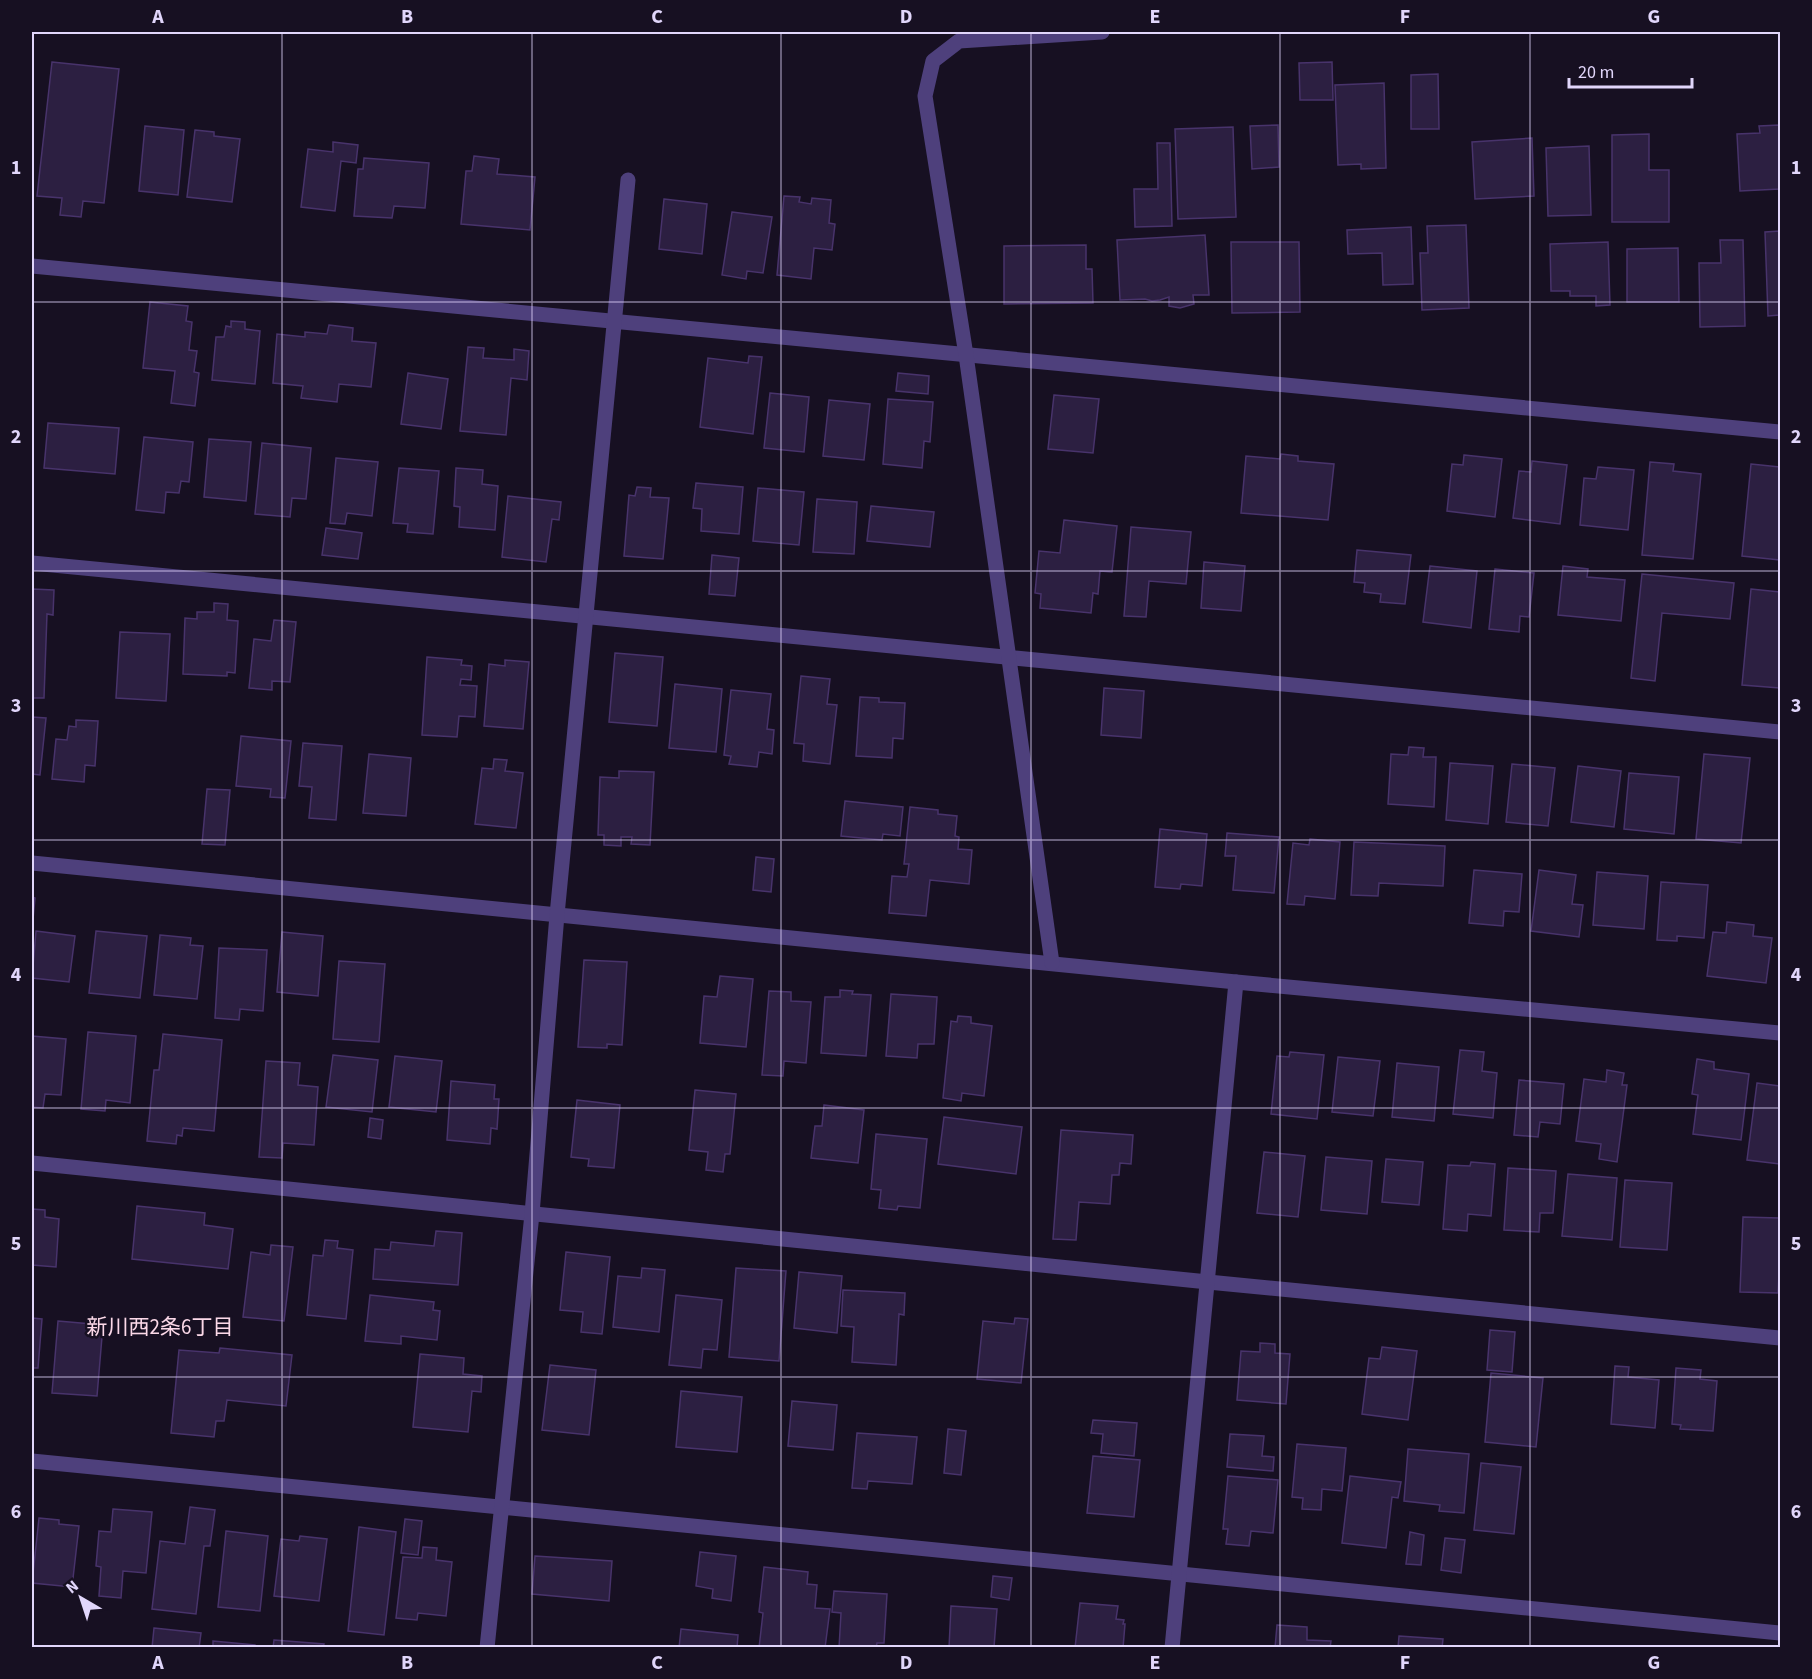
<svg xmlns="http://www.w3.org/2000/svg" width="1812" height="1679" font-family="'Source Sans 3','Noto Sans JP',sans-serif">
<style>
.building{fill:#2c1f41;stroke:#48336b;stroke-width:1.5}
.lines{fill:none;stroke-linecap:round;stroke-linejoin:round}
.minor{stroke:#4e407c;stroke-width:15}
.grid{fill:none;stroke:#e1d6fb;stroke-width:1.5;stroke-opacity:0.55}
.labels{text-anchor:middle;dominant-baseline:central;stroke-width:5;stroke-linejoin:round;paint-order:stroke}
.neighbourhood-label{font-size:21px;fill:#fbd8e8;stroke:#171022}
.neatline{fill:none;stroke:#e1d6fb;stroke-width:2}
.grid-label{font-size:20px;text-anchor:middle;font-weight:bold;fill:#e1d6fb}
</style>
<rect width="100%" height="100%" fill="#171022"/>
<g class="building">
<path d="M52,62L119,69L104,203L83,201L81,217L60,215L62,198L37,196Z"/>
<path d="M1332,62L1333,100H1300L1299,63Z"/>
<path d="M1438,74L1439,129H1411V75Z"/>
<path d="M1384,83L1386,168L1361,169V164L1338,165L1335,85Z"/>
<path d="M1278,125L1279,167L1252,169L1250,126Z"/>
<path d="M1780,125V189L1740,191L1737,134L1760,133L1759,126Z"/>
<path d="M145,126L184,130L178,195L139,191Z"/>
<path d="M1233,127L1236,217L1178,219L1175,129Z"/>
<path d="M195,130L214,132V136L240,139L232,202L187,197Z"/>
<path d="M1649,134V170H1669V222H1612V135Z"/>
<path d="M1532,138L1534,196L1475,199L1472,142Z"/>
<path d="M333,142L358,145L356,163L341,161L335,211L301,207L308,149L333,152Z"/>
<path d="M1157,143H1170L1172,226L1135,227L1134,189H1158Z"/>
<path d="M1589,146L1591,215L1548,216L1546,148Z"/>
<path d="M474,156L499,159L497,174L535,177L530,230L461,224L466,171H472Z"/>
<path d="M364,158L429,163L425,208L394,206L392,218L354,216L358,169H363Z"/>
<path d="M784,196L800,197L799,202L811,204L812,198L831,200L829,223L835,224L832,250L814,248L811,279L777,275Z"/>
<path d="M664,199L707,204L702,254L659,249Z"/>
<path d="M732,212L772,217L763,273L747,271L746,279L722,275Z"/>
<path d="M1466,225L1469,308L1422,310L1420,253H1428L1427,226Z"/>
<path d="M1411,227L1413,284L1383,285L1382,253L1348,254L1347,230Z"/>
<path d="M1780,231V315L1768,316L1765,232Z"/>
<path d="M1205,235L1209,295H1193L1194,304L1180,308L1169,306V297L1160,300L1152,301L1145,299L1120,300L1117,240Z"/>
<path d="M1720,240H1743L1745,326L1700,327L1699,263H1721Z"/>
<path d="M1231,242H1299L1300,312L1232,313Z"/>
<path d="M1608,242L1610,305L1596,306V296H1570V291H1551L1550,244Z"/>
<path d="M1086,245V269H1092L1093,303L1004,304V246Z"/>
<path d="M1678,248L1679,302H1627V249Z"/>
<path d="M150,302L188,306L186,321L192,322L189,350L197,351L194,372L199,373L195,406L171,403L175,371L143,368Z"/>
<path d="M231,321L245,322V329L260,331L255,384L212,380L216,337H224L226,326L231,327Z"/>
<path d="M329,325L353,328L352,341L376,343L371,387L339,384L337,402L301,398L303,386L273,383L277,334L305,337V332L327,334Z"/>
<path d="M468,347L484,348L483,358L514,360V349L529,351L527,380L511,378L506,435L460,431Z"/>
<path d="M749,356L762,357L753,434L700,427L708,358L748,363Z"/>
<path d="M408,373L448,379L441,429L401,424Z"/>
<path d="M898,373L929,376L928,394L896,391Z"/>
<path d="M770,393L809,397L804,452L764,448Z"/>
<path d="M1054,395L1099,399L1093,453L1048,449Z"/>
<path d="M888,399L933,402L930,442L924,441L922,468L883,464Z"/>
<path d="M829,400L870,404L864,460L823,456Z"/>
<path d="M48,423L119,428L115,474L44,468Z"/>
<path d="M144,437L193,442L189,482L181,481L179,493L166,492L164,513L136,510Z"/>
<path d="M209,439L251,442L246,501L204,497Z"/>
<path d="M262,443L311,448L306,499L292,498L290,517L255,514Z"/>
<path d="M1281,454L1298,456V461L1334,464L1328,520L1241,513L1246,456L1280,459Z"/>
<path d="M1464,455L1502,459L1495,517L1447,511L1452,464L1463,465Z"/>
<path d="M336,458L378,462L372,516L347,513L345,524L330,523Z"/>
<path d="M1532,461L1567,465L1560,524L1513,518L1519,471L1531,472Z"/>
<path d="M1650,462L1674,464L1673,471L1701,474L1693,559L1642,555Z"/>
<path d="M1751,464L1780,467V560L1742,556Z"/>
<path d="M1598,467L1634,470L1628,530L1580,525L1584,478L1596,479Z"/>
<path d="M399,468L439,471L433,534L407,532L408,524L393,523Z"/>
<path d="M456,468L483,470L482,484L498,486L495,530L459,527L460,507L454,506Z"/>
<path d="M696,483L743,487L739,534L701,531L702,509L693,508Z"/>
<path d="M637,487L651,488L650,497L669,498L663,559L624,556L629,495L635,496Z"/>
<path d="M758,488L804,492L799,545L753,541Z"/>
<path d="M508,496L561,502L559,520L552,519L546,562L502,557Z"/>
<path d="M817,499L857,502L854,554L813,552Z"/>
<path d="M871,506L934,512L930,547L867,541Z"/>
<path d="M1064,520L1117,526L1112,572L1100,571L1098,594L1093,593L1091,613L1040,608L1041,594L1035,593L1039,551L1060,553Z"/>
<path d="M1131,527L1191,532L1186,584L1149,581L1146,617L1124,616Z"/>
<path d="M326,528L362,533L358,559L322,555Z"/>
<path d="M1357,550L1411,555L1405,604L1380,602L1381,594L1364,592L1365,583L1354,582Z"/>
<path d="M712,555L739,558L735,596L709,594Z"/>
<path d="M1204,562L1245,566L1241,611L1201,608Z"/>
<path d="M1430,566L1477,571L1471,628L1423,622Z"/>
<path d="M1563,566L1588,569L1587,577L1625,580L1621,621L1558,615Z"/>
<path d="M1495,569L1534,573L1529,617L1520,616L1519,632L1489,629Z"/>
<path d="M1642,574L1734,583L1730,619L1662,613L1655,681L1631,678Z"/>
<path d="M32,589L54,590L53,615L47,614L44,698H32Z"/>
<path d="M1751,589L1780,592V688L1742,685Z"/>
<path d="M214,603L228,604L227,620L238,621L235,673L227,672V676L183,674L185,618L197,619V612H214Z"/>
<path d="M274,620L296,622L290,682L272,681V690L249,688L254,639L271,641Z"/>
<path d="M120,632L170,634L166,701L116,698Z"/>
<path d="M615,653L663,657L657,726L609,722Z"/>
<path d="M427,657L462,660L461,665L472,666L471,680L461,679L460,685L477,686L475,717L459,716L457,737L422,735Z"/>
<path d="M505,660L529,662L523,729L484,726L489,664L505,666Z"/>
<path d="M801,676L830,679L827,704L837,705L830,764L803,761L804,744L794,743Z"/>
<path d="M675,684L722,689L716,752L669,748Z"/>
<path d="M1104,688L1144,691L1141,738L1101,735Z"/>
<path d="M731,690L771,694L767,729L774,730L772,754L759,752L757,767L729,764L731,756L724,755Z"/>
<path d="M860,697L879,698V702L905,703L903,739L893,738L892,758L856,756Z"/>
<path d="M32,717L46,718L40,775L32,774Z"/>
<path d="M76,720L98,721L95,766L85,765L84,782L52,779L56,739L67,740L69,726L76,727Z"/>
<path d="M241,736L291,741L285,798L270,797L271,789L236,786Z"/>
<path d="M303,743L342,746L336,820L309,818L312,787L299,786Z"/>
<path d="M1409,747L1424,748L1423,757H1436L1434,807L1388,804L1391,754L1408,755Z"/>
<path d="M369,754L411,758L406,816L363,813Z"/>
<path d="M1704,754L1750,758L1741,843L1696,839Z"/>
<path d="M494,759L507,760L505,771L523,773L516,828L475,824L482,768L493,769Z"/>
<path d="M1450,763L1493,766L1488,824L1446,820Z"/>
<path d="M1512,764L1555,768L1548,826L1506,822Z"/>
<path d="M1578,766L1621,771L1614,827L1571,822Z"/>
<path d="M619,771L654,772L650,845L631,844L632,837H621V846L604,845V835H598L600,777L619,778Z"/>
<path d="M1629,773L1679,777L1674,834L1624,829Z"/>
<path d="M207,789L230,790L225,845L202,844Z"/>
<path d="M845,801L903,807L900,836L883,834L882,840L841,836Z"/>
<path d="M910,807L938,810V814L957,816L955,836L959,837L958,849L972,850L969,884L930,880L926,916L889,913L892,876L907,877L909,864H904Z"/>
<path d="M1160,829L1207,834L1202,886L1181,884L1180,889L1155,887Z"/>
<path d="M1227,833L1279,837L1274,893L1233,890L1236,856H1225Z"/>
<path d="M1310,839L1340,842L1335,899L1305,896L1304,905L1287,904L1293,843L1309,845Z"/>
<path d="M1354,842L1445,846L1443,886L1379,883L1378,896L1351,895Z"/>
<path d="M756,857L774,859L771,892L753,890Z"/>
<path d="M1474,870L1522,874L1519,912L1504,911L1503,926L1469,923Z"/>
<path d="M1539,870L1576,875L1572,904L1583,905L1579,937L1531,931Z"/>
<path d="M1597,872L1648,876L1644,929L1593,925Z"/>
<path d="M1661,882L1708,885L1704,938L1677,936V941L1657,940Z"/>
<path d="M32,897L35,898L32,930Z"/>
<path d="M1727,922L1754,925L1753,936L1772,938L1766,983L1707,976L1713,932L1726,933Z"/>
<path d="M36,931L75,936L69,982L32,978Z"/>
<path d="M96,931L147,936L140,998L89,993Z"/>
<path d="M282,932L323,936L318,996L277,992Z"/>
<path d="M160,935L191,938L190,945L203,946L197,999L154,995Z"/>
<path d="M219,948L267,950L263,1011L240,1009L239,1020L215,1018Z"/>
<path d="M584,960L627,962L622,1045L607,1044V1048L578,1047Z"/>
<path d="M339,961L385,964L379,1042L333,1039Z"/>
<path d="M720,976L753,979L746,1047L700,1043L704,996L717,997Z"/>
<path d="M840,990L853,991L852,994L871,995L866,1056L821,1053L825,997H840Z"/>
<path d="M769,991L791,992V1001L811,1002L806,1063L784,1061L783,1076L762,1075Z"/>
<path d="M891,994L937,997L934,1044H918L917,1058L886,1056Z"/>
<path d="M958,1016L971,1017V1023L992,1026L984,1096L962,1093L961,1101L943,1098L951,1021L957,1022Z"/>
<path d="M88,1032L136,1036L130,1103L106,1100L105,1111L81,1109Z"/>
<path d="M163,1034L222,1040L214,1131L183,1128L182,1136L177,1135L176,1144L147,1141L154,1070H159Z"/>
<path d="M32,1036L66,1039L61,1095L45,1094L43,1108L32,1107Z"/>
<path d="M1460,1050L1484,1052L1482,1071L1497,1073L1493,1118L1453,1114Z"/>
<path d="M1290,1052L1324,1055L1317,1119L1271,1114L1277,1056L1289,1057Z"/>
<path d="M333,1055L378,1060L372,1112L326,1107Z"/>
<path d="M395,1056L442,1061L436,1112L389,1107Z"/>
<path d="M1338,1057L1380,1061L1373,1116L1332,1112Z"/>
<path d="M1697,1059L1714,1062V1069L1749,1074L1741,1140L1693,1134L1698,1095L1692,1094Z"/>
<path d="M266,1061L300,1063L298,1085L318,1087L314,1145L283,1143L282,1158L259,1157Z"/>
<path d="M1397,1063L1439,1067L1434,1121L1392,1117Z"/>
<path d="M1607,1070L1624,1073L1622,1085H1627L1617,1162L1599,1159L1601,1144L1576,1141L1584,1079L1606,1082Z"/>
<path d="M1519,1080L1564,1084L1560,1124L1540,1122L1538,1137L1514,1135Z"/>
<path d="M451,1081L495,1085L494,1099H499L497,1129L491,1128L490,1144L447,1140Z"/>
<path d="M1757,1083L1780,1086V1164L1747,1160Z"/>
<path d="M695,1090L736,1094L730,1154H725L723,1172L706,1170L708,1152L689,1150Z"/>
<path d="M577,1100L620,1105L614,1168L588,1166L589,1159L571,1157Z"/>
<path d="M824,1105L864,1110L858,1163L811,1158L815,1126H822Z"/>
<path d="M944,1117L1022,1127L1016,1174L938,1164Z"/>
<path d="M370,1118L383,1120L381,1139L368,1137Z"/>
<path d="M1061,1130L1133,1135L1131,1164L1120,1163L1119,1175H1112L1110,1204L1079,1202L1076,1240L1053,1239Z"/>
<path d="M876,1134L927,1139L920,1208L898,1206L897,1210L879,1208L881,1190L871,1189Z"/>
<path d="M1264,1152L1305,1156L1298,1217L1257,1213Z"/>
<path d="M1326,1157L1372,1161L1367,1214L1321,1210Z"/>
<path d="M1386,1159L1423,1162L1419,1205L1382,1202Z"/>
<path d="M1471,1162L1495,1164L1491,1216L1468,1214L1467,1231L1443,1229L1448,1165L1470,1166Z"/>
<path d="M1508,1168L1556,1171L1553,1213H1540L1539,1232L1504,1230Z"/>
<path d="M1568,1174L1617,1178L1612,1240L1562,1236Z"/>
<path d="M1625,1180L1672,1183L1667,1250L1620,1247Z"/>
<path d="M137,1206L205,1213L204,1225L233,1229L228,1269L132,1259Z"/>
<path d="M32,1209L45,1210V1217L59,1219L56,1267L32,1265Z"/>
<path d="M1743,1217L1780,1218V1274H1779L1778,1293L1740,1292Z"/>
<path d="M436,1231L462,1233L458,1285L373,1279L375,1249L390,1250L391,1242L434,1246Z"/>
<path d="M325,1240L338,1241L337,1248L353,1250L346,1319L307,1315L313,1255L323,1256Z"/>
<path d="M271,1245L293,1247L284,1321L243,1317L251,1252L270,1255Z"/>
<path d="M566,1252L610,1257L602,1334L581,1332L583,1312L560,1310Z"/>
<path d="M642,1268L665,1270L659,1332L613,1327L618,1276L641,1278Z"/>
<path d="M736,1268L786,1271L779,1361L729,1357Z"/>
<path d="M799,1272L842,1276L837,1333L794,1328Z"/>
<path d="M843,1290L905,1293L904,1315L899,1314L896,1365L852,1362L854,1327L841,1326Z"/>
<path d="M370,1295L434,1302L433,1310L440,1311L437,1340L401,1336V1344L365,1341Z"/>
<path d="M676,1295L722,1300L717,1350L703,1349L701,1368L669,1365Z"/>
<path d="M32,1318L42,1319L38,1368H32Z"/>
<path d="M1015,1318L1028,1319L1021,1383L977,1379L983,1321L1014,1324Z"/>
<path d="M58,1321L103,1325L97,1396L52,1393Z"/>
<path d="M1490,1330L1515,1332L1512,1372L1487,1370Z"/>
<path d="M1260,1343L1275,1344V1353L1290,1354L1286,1404L1237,1400L1241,1351L1260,1352Z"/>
<path d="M1382,1347L1417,1351L1408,1420L1362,1414L1369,1358L1380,1359Z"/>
<path d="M220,1348L292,1355L286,1406L227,1400L224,1421H216L214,1437L171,1433L179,1350L219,1353Z"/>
<path d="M420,1354L464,1358L463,1374L482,1376L481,1392L472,1391L468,1432L413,1427Z"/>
<path d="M550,1365L596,1370L589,1435L542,1430Z"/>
<path d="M1615,1366L1629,1367L1628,1377L1659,1380L1655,1428L1611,1424Z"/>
<path d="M1676,1368L1701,1370L1700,1379L1717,1381L1713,1431L1680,1429L1681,1425L1672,1424Z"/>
<path d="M1491,1373L1543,1378L1536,1447L1485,1442Z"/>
<path d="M681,1391L742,1397L737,1452L676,1447Z"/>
<path d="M792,1401L837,1405L833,1450L788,1446Z"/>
<path d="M1093,1420L1137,1423L1134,1456L1101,1453L1103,1434L1091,1433Z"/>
<path d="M948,1429L966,1431L961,1475L944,1473Z"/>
<path d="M857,1433L917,1437L912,1484L868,1481L867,1489L852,1488Z"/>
<path d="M1230,1434L1264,1436L1262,1456L1274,1457L1273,1471L1227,1467Z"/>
<path d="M1297,1444L1346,1448L1342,1491L1322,1489L1321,1510L1302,1509L1303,1498L1292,1497Z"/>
<path d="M1408,1449L1469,1454L1464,1513L1439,1511L1440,1505L1404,1501Z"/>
<path d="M1093,1456L1140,1460L1134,1517L1087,1513Z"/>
<path d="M1481,1463L1521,1467L1514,1534L1474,1530Z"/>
<path d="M1228,1476L1278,1480L1273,1533L1251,1531L1249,1546L1226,1544L1228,1529H1223Z"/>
<path d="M1350,1476L1401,1482L1398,1498L1392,1497L1386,1548L1342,1543Z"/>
<path d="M190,1507L215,1510L210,1546H204L196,1614L152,1609L160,1541L185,1544Z"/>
<path d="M113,1509L152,1512L146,1573L123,1571L121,1598L99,1596L101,1567L96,1566L99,1531L111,1532Z"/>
<path d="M39,1518L59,1520V1524L79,1526L72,1587L32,1583Z"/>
<path d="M405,1519L422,1521L418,1555L401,1553Z"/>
<path d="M359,1527L396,1532L384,1635L348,1631Z"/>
<path d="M226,1531L268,1536L260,1611L218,1607Z"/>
<path d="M1410,1532L1424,1535L1421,1565L1406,1564Z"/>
<path d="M300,1536L327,1539L319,1601L274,1596L281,1539L299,1541Z"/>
<path d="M1445,1538L1465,1540L1461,1573L1441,1570Z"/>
<path d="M423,1547L437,1548L436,1560L452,1562L446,1616L418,1613L417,1620L396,1618L403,1557L422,1558Z"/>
<path d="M700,1552L736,1556L731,1601L712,1598L713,1589L696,1586Z"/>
<path d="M535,1556L612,1561L609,1601L532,1594Z"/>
<path d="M764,1567L808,1572L807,1584L817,1585L815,1608L830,1609L825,1648H759L763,1613L759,1612Z"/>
<path d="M993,1576L1012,1578L1009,1600L991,1597Z"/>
<path d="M834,1591L887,1594L884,1643H877L876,1648H839L841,1613L832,1612Z"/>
<path d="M1080,1603L1118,1606L1116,1619L1124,1620L1123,1624H1125L1123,1648H1075Z"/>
<path d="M951,1606L997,1609L994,1647L1004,1648H949Z"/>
<path d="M1277,1625L1307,1627V1640L1331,1641L1330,1648H1275Z"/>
<path d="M154,1628L201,1633L199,1648H152Z"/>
<path d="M681,1629L738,1635L737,1648H679Z"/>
<path d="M1399,1636L1443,1639L1442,1648H1398Z"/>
<path d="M274,1640L324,1644L323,1648H273Z"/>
<path d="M213,1641L255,1645V1648H213Z"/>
</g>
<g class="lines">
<g class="minor">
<path d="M32,266L1780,432"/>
<path d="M32,563L1780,732"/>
<path d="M32,863L1236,982L1780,1033"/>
<path d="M1052,963L966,355L925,96L933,61L959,41L1102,32"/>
<path d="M32,1163L1208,1282L1780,1338"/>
<path d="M32,1461L1780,1633"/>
<path d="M487,1648L532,1214L557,915L628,180"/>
<path d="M1172,1648L1236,982"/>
</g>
</g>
<path class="grid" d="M282,32V1648M532,32V1648M781,32V1648M1031,32V1648M1280,32V1648M1530,32V1648M32,302H1780M32,571H1780M32,840H1780M32,1108H1780M32,1377H1780"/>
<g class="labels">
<g class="neighbourhood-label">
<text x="160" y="1327">新川西2条6丁目</text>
</g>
</g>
<rect width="1812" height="1679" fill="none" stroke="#171022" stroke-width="66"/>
<g transform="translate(81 1598) rotate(321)" stroke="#171022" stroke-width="4.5" paint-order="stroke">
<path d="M0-4.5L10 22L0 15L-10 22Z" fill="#e1d6fb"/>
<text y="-9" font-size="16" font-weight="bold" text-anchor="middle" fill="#e1d6fb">N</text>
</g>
<path d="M1569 78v9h123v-9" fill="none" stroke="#e1d6fb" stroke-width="3"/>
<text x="1578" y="78" font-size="18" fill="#e1d6fb" stroke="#171022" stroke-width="4.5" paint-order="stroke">20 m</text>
<rect x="33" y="33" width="1746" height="1613" class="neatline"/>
<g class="grid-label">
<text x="158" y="23">A</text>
<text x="407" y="23">B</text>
<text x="657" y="23">C</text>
<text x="906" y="23">D</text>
<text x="1155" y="23">E</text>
<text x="1405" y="23">F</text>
<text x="1654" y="23">G</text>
<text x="16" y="174">1</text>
<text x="1796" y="174">1</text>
<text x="16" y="443">2</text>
<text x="1796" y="443">2</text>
<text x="16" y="712">3</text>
<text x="1796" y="712">3</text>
<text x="16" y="981">4</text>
<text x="1796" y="981">4</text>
<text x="16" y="1250">5</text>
<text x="1796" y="1250">5</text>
<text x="16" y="1518">6</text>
<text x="1796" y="1518">6</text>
<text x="158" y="1669">A</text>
<text x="407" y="1669">B</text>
<text x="657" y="1669">C</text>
<text x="906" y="1669">D</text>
<text x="1155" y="1669">E</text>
<text x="1405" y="1669">F</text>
<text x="1654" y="1669">G</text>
</g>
</svg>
